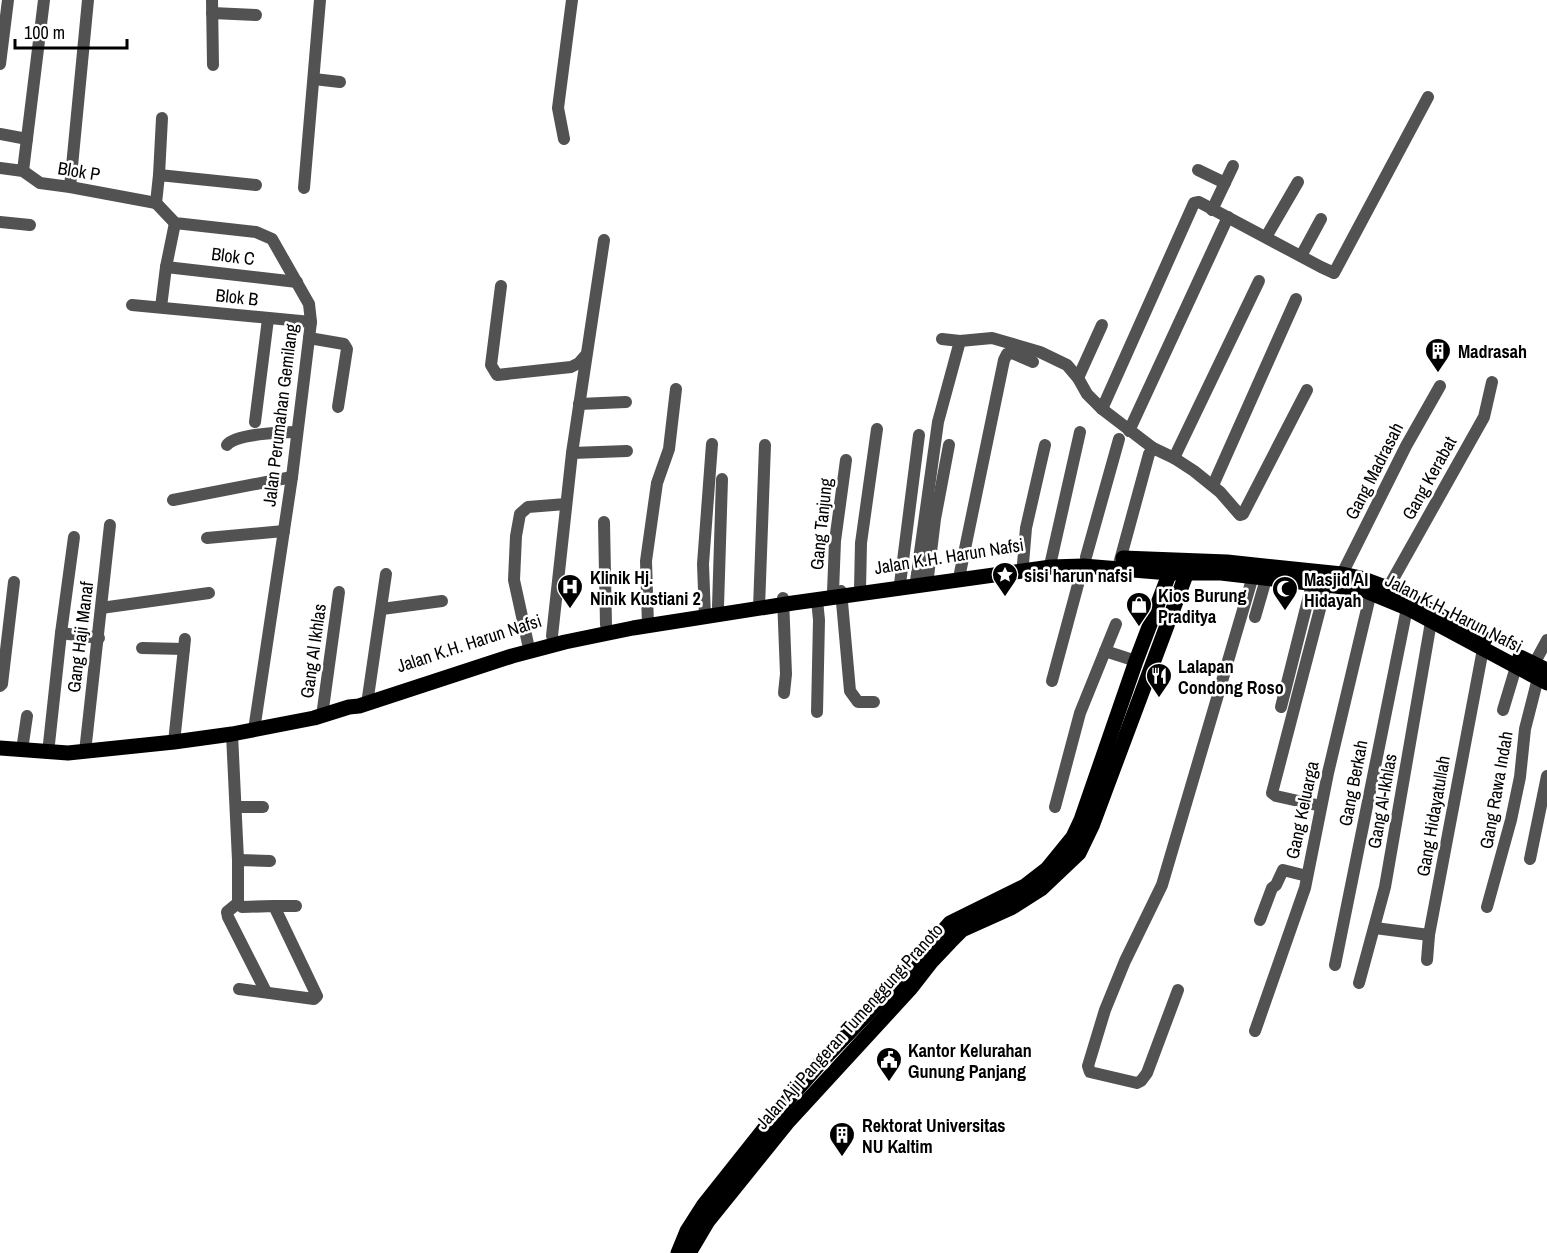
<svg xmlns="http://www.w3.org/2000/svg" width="1547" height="1253" font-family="'Archivo Narrow',sans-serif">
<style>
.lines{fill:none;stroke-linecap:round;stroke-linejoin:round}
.minor{stroke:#525252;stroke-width:12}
.major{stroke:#000;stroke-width:15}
.labels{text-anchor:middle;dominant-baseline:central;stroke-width:5;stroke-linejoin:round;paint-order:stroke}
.street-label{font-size:18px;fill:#000;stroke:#fff}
.poi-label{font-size:18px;font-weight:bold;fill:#000;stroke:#fff;text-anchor:start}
</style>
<rect width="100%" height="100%" fill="#fff"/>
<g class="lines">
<g class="minor">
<path d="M212,0L213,65"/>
<path d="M212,13L256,15"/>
<path d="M0,64L8,0"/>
<path d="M314,79L340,82"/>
<path d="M0,134L27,139"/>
<path d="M564,139L558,108L572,0"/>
<path d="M0,168L23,171L40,183L70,187L156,203"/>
<path d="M1198,170L1225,183"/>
<path d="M23,171L44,0"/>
<path d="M159,175L162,118"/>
<path d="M70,187L88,0"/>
<path d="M304,188L320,0"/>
<path d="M156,203L175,223L256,232L272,239L309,304L311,322L292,477L254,730"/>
<path d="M156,203L159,175L256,185"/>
<path d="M1212,210L1233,166"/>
<path d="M0,222L30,225"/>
<path d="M1266,237L1298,182"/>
<path d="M1301,256L1321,219"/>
<path d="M166,267L297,282"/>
<path d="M501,286L491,365L497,375L571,367L579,363L586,355"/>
<path d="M132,305L311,322"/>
<path d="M161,307L166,267L175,223"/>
<path d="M309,338L344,344L347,349L338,407"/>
<path d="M942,339L960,341L992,338L1040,352L1067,365L1078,378L1087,394L1102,409L1153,448L1174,458L1194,471L1220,492L1240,515L1243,514L1307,390"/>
<path d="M1078,378L1102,325"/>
<path d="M579,404L626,402"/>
<path d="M1102,409L1194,203L1199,202L1321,267L1334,273L1428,97"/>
<path d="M255,422L268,319"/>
<path d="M1129,431L1228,217"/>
<path d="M227,445C235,434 282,432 296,432"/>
<path d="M572,453L627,451"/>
<path d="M1174,458L1259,281"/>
<path d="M1211,484L1214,483L1296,299"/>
<path d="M173,500L292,477"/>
<path d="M604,522L606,625"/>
<path d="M207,538L284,531"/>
<path d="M1086,557L1119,439"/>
<path d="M1051,561L1080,432"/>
<path d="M1023,564L1026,528L1045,445"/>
<path d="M1119,564L1149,454L1153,448"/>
<path d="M960,573L1004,360L1007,354L1012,353L1033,362"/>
<path d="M1342,574L1406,446L1440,386"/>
<path d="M916,581L938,422L960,341"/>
<path d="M900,584L919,435"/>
<path d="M927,585L935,519L949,445"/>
<path d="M1388,588L1484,417L1492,382"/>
<path d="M860,589L861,543L877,429"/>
<path d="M841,591L850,691L858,702H874"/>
<path d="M833,592L835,541L846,460"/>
<path d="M783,598L786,674L784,693"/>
<path d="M718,607L722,479"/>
<path d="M101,608L209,593"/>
<path d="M759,608L765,445"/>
<path d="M382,609L442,601"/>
<path d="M705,617L703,564L712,444"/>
<path d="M1255,617L1266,579"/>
<path d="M648,626L646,561L657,483L669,449L676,389"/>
<path d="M61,633L99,638"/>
<path d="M552,636L572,453L604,240"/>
<path d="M528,644L514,580L516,536L520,514L528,507L566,504"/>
<path d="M142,648L184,649"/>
<path d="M1105,651L1136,661"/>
<path d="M1534,664L1547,640"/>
<path d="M1052,681L1083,566"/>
<path d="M0,686L2,684L14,582"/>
<path d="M368,697L386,574"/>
<path d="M1281,707L1312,584"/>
<path d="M1503,710L1516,667"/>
<path d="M817,712L819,620L817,600"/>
<path d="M322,716L339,592"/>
<path d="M232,734L238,860V903L242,907L274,906L317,996L314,999L239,989"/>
<path d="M174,742L185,639"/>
<path d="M22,750L27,716"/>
<path d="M85,752L110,525"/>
<path d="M48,753L61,633L74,537"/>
<path d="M1321,806L1276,796L1272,793L1326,586"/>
<path d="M236,807H263"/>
<path d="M1055,807L1080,713L1116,624"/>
<path d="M1530,859L1547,776"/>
<path d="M238,860L270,861"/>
<path d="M238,903L227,912L228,917L266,992"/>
<path d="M274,906H296"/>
<path d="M1487,907L1511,820L1520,777L1525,729L1538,678"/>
<path d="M1260,920L1272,888L1276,885L1283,870L1307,876"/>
<path d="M1375,928L1429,935L1483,649"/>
<path d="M1427,960L1429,935"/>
<path d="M1335,965L1407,608"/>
<path d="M1359,983L1385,887L1431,622"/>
<path d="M1178,990L1147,1073L1141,1081L1137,1083L1090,1072L1088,1066L1105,1010L1125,961L1162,885L1253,576"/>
<path d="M1255,1031L1305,888L1328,773L1371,592"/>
</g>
<g class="major">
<path d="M1123,558L1227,562L1342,574L1361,578L1388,588L1485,639"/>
<path d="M1520,657L1547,670"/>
<path d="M0,748L68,753L174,742L232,734L314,718L349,707L359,706L512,656L565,642L633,628L793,603L1051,567L1083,566L1170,573H1221L1361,589L1407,608L1547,683"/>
<path d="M678,1253L687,1231L703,1206L776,1114L820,1063L890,990L950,923L1025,886L1047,869L1073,837L1081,820L1136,661L1173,564"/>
<path d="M689,1253L708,1221L787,1123L911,988L932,961L950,942L962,930L1011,908L1041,889L1079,853L1092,826L1190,564"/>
</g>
</g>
<defs>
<symbol id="building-pin" viewBox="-11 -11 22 30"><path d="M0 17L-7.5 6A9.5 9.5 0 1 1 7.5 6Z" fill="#000" stroke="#fff"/><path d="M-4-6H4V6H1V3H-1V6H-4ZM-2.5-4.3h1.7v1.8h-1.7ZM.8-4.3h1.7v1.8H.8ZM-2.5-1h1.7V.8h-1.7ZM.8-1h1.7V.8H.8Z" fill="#fff"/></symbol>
<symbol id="sight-pin" viewBox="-11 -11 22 30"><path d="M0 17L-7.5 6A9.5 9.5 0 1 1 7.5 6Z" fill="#000" stroke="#fff"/><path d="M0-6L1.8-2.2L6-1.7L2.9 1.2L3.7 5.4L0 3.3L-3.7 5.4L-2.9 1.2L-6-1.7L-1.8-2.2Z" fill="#fff"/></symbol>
<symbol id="hospital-pin" viewBox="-11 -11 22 30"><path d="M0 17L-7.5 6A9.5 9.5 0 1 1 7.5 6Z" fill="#000" stroke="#fff"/><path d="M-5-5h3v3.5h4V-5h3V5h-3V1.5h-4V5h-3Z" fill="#fff"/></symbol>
<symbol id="mosque-pin" viewBox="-11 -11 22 30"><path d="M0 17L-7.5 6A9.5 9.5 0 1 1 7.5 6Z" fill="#000" stroke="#fff"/><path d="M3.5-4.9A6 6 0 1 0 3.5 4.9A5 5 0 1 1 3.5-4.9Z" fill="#fff"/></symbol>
<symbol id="shop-pin" viewBox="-11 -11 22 30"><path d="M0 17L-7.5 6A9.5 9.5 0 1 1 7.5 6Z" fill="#000" stroke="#fff"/><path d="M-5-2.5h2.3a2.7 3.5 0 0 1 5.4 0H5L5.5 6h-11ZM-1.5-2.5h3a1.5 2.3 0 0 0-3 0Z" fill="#fff"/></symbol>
<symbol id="restaurant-pin" viewBox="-11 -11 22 30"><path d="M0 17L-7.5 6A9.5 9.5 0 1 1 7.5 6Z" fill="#000" stroke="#fff"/><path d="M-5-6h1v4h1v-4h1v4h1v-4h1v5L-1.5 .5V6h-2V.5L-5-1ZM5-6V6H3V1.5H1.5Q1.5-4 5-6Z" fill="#fff"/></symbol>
<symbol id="civic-pin" viewBox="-11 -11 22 30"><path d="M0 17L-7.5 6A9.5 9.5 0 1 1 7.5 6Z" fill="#000" stroke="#fff"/><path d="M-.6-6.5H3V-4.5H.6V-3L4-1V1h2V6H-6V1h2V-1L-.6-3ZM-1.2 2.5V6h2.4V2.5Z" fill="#fff"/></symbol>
</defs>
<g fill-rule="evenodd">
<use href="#building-pin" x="1423" y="336" width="30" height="40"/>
<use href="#sight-pin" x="990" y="560" width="30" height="40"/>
<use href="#hospital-pin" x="555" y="572" width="30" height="40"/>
<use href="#mosque-pin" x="1270" y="574" width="30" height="40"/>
<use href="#shop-pin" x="1124" y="590" width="30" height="40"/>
<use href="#restaurant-pin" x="1144" y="661" width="30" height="40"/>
<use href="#civic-pin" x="874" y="1045" width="30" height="40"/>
<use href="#building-pin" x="827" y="1120" width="30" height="40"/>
</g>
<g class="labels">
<g class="street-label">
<text transform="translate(79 171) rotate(9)">Blok P</text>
<text transform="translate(233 256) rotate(7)">Blok C</text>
<text transform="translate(237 297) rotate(6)">Blok B</text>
<text transform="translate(280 415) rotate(-83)">Jalan Perumahan Gemilang</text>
<text transform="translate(1374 471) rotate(-63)">Gang Madrasah</text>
<text transform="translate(1429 478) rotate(-61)">Gang Kerabat</text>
<text transform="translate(821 524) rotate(-84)">Gang Tanjung</text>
<text transform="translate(949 556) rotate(-9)">Jalan K.H. Harun Nafsi</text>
<text transform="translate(1454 613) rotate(27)">Jalan K.H. Harun Nafsi</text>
<text transform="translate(80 637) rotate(-83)">Gang Haji Manaf</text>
<text transform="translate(469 643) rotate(-18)">Jalan K.H. Harun Nafsi</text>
<text transform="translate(313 651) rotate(-82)">Gang Al Ikhlas</text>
<text transform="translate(1353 783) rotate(-79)">Gang Berkah</text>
<text transform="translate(1496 790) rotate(-80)">Gang Rawa Indah</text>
<text transform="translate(1382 801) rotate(-80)">Gang Al-Ikhlas</text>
<text transform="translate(1302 810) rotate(-78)">Gang Keluarga</text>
<text transform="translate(1433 816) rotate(-80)">Gang Hidayatullah</text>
<text transform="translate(849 1026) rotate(-48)">Jalan Aji Pangeran Tumenggung Pranoto</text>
</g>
<g class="poi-label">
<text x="1458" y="351">Madrasah</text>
<text x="1024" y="575">sisi harun nafsi</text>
<text x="590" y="577">Klinik Hj.<tspan x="590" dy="21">Ninik Kustiani 2</tspan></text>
<text x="1304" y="579">Masjid Al<tspan x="1304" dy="21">Hidayah</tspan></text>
<text x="1158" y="595">Kios Burung<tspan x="1158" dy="21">Praditya</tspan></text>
<text x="1178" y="666">Lalapan<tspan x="1178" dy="21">Condong Roso</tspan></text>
<text x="908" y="1050">Kantor Kelurahan<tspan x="908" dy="21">Gunung Panjang</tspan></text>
<text x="862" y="1125">Rektorat Universitas<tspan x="862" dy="21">NU Kaltim</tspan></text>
</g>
</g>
<path d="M15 39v9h112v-9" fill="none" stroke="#000000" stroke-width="3"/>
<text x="24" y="39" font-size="18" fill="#000000" stroke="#ffffff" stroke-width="4.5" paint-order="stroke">100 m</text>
</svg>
